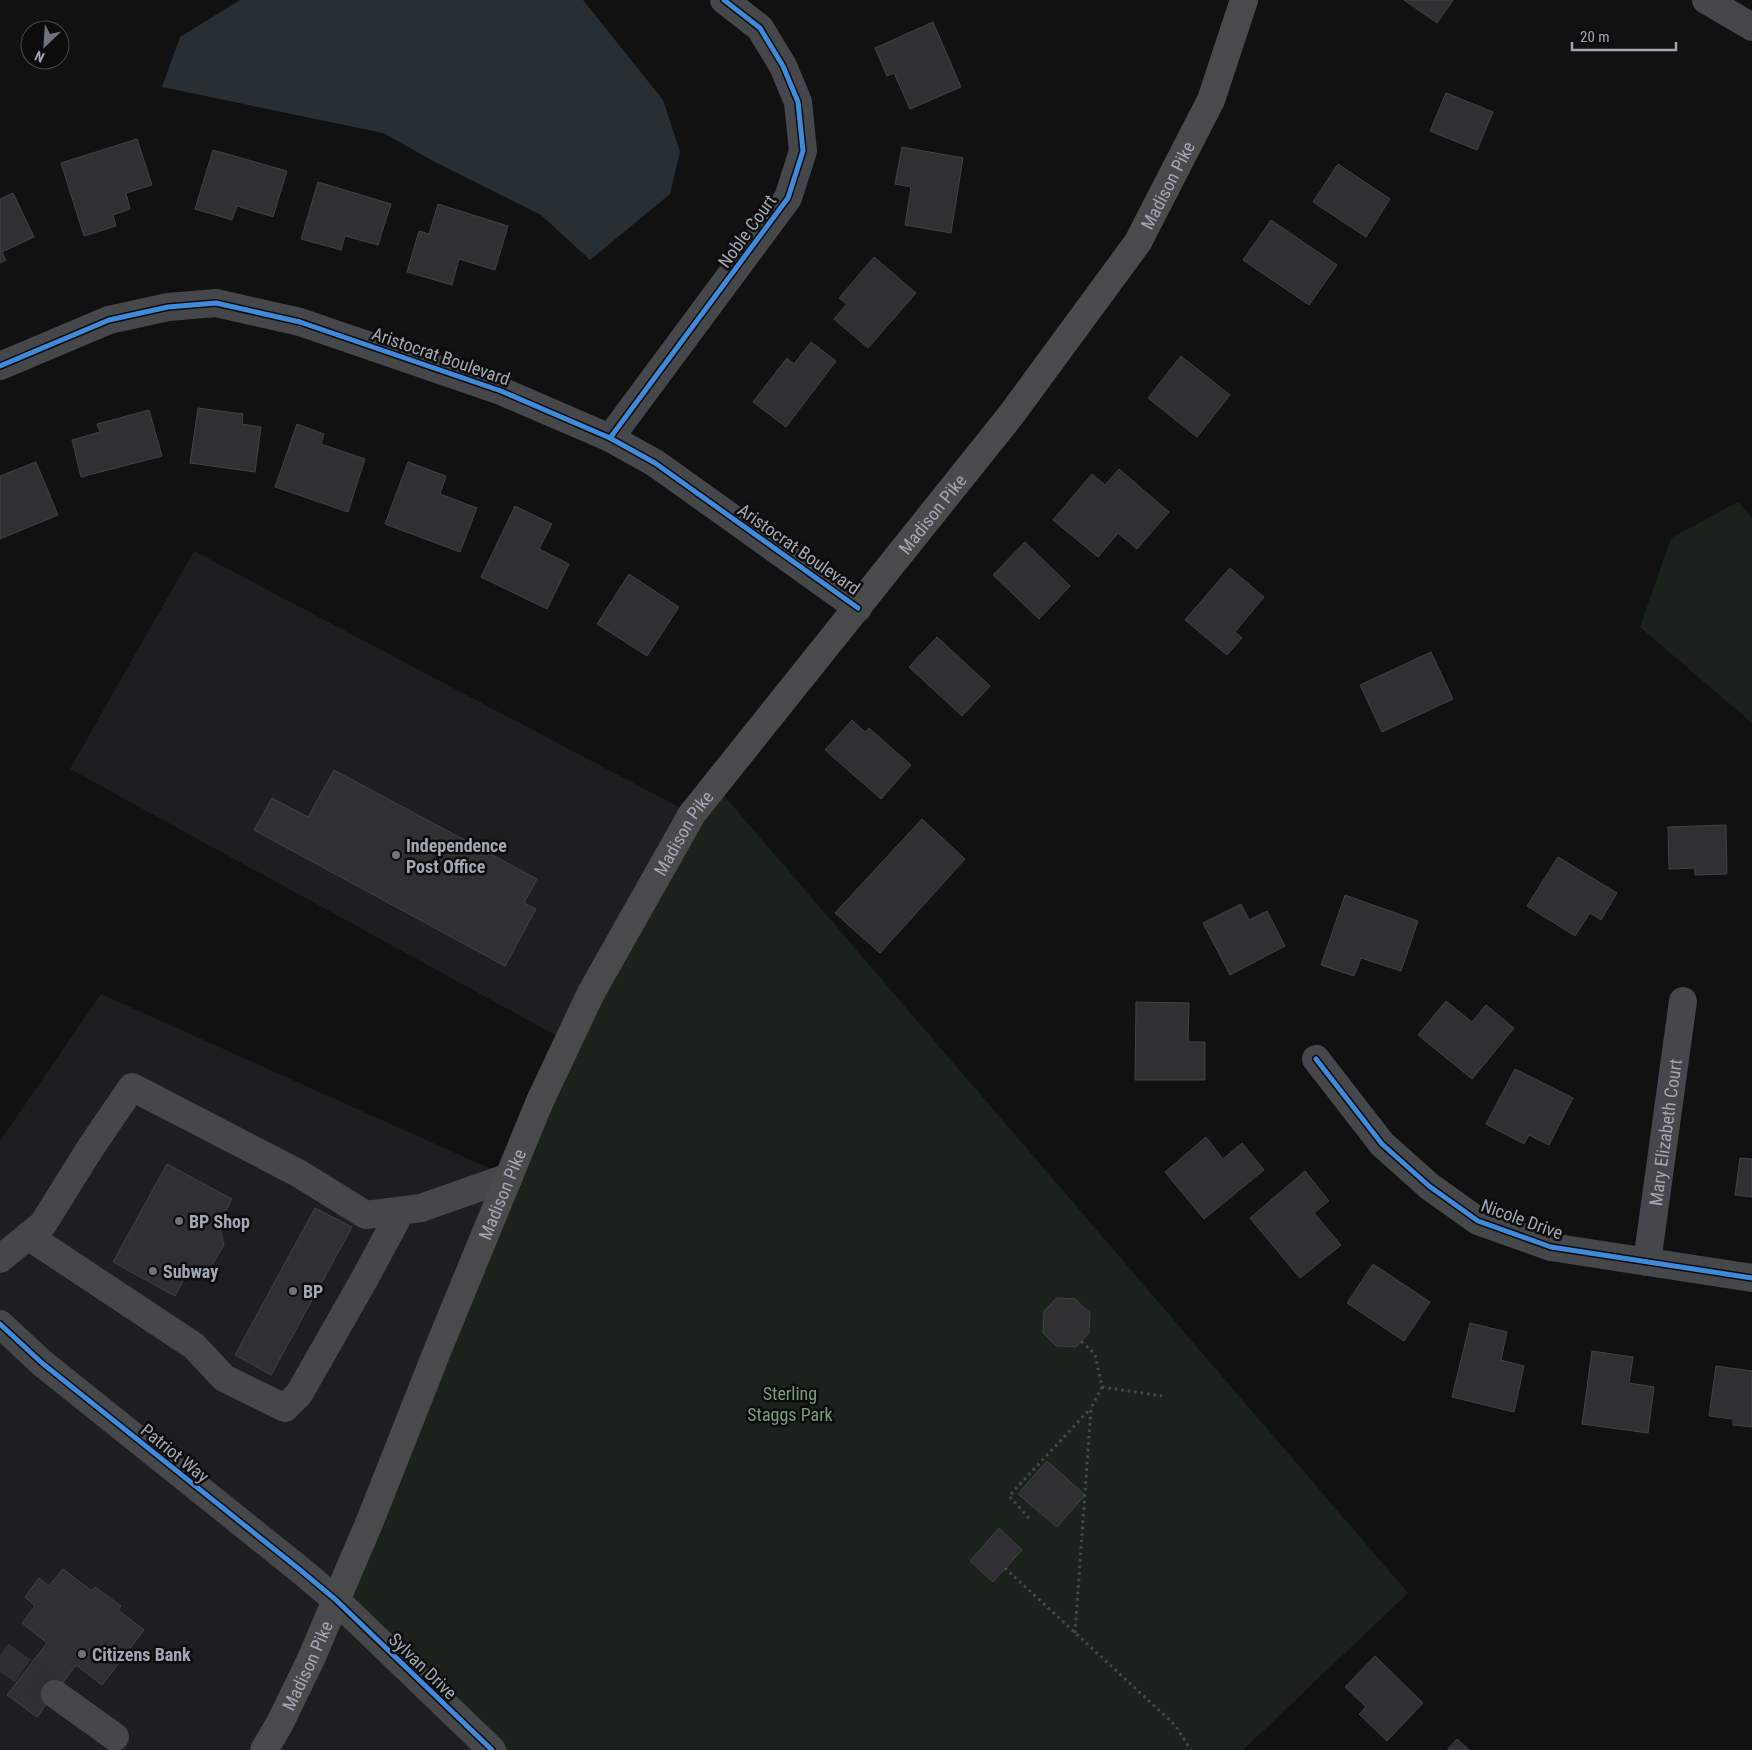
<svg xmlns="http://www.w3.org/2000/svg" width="1752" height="1750" font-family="'Roboto Condensed',sans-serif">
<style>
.built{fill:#1e1e20}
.green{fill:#1b221c}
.water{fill:#272f35}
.building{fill:#303032;stroke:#404246}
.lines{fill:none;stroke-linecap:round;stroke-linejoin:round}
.minor-tunnel{stroke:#2e2f32;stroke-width:28;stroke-dasharray:28 14;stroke-linecap:butt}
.path{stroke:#47494c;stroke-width:3;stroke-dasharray:2.5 4;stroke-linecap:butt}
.minor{stroke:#46474a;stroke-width:28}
.major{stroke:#484a4c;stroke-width:28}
.cycleway-casing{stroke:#0c0c0d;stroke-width:8}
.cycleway{stroke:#408adc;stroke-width:5}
.poi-dot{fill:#6f737b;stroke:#0c0c0d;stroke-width:2}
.labels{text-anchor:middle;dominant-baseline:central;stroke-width:5;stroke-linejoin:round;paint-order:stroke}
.street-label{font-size:18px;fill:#a2a8b3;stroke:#0c0c0d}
.poi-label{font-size:18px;font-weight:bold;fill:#a2a8b3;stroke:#0c0c0d;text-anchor:start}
.park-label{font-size:18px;fill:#799e7b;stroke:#0c0c0d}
</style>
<rect width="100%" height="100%" fill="#111112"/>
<g class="built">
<path d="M194,551L692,814L568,1042L70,769Z"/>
<path d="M101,994L509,1177L492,1750H0V1141Z"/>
</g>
<g class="green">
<path d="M1738,502L1752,518V723L1640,627L1671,538Z"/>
<path d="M715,785L1408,1593L1243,1750H492L336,1600L540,1101Z"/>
</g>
<path class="water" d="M240,0H583L663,100L680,152L670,194L590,260L541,215L435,162L383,133L162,87L180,37Z"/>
<g class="building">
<path d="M1404,0H1453L1437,23Z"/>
<path d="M933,22L961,87L910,109L894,73L887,76L875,48Z"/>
<path d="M1446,93L1493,112L1477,150L1430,131Z"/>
<path d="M137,139L152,185L126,193L130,209L113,215L116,226L84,236L61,163Z"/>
<path d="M902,147L963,158L951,233L905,225L911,187L895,184Z"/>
<path d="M213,150L287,171L273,217L237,206L232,220L195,209Z"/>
<path d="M1338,164L1390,199L1366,237L1313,202Z"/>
<path d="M318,182L391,204L378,245L345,236L341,250L301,239Z"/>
<path d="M13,193L34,237L2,252L6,260L0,263V199Z"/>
<path d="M438,204L508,226L495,270L459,259L452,285L407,272L419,231L429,234Z"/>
<path d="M1271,220L1337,265L1309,305L1243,260Z"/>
<path d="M874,257L916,293L868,348L834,319L847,304L839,298Z"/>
<path d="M811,342L836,361L786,427L753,402L787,358L794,364Z"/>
<path d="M1181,356L1230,395L1197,437L1148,398Z"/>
<path d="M198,408L243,414L242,424L261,427L255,472L190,463Z"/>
<path d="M149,410L162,456L81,477L72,440L100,432L97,424Z"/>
<path d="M297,424L324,434L321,444L365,459L348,512L275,487Z"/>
<path d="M36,462L58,515L0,539V476Z"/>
<path d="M408,462L446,476L440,494L477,508L460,552L385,524Z"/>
<path d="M1119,469L1169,512L1137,549L1118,533L1098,557L1053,520L1092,474L1105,485Z"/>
<path d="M515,506L552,524L539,549L569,564L547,609L481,577Z"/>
<path d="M1025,542L1070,586L1039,619L993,575Z"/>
<path d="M1230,568L1264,597L1235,632L1242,638L1227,655L1185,620Z"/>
<path d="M629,574L679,607L647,656L597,624Z"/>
<path d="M937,637L990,686L962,716L909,667Z"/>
<path d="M1431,652L1453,699L1382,732L1360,685Z"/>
<path d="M852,720L865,732L869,728L911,765L881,799L825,750Z"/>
<path d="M334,770L537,879L524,903L536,909L505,966L254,830L272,798L308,817Z"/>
<path d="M922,819L965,859L880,953L835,913Z"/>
<path d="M1726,825L1727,874L1695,875V868L1669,869L1668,827Z"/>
<path d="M1558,857L1617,893L1601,920L1590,913L1575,936L1527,906Z"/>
<path d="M1345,895L1418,921L1401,971L1361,958L1354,976L1321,965Z"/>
<path d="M1241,904L1249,920L1267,911L1285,946L1230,975L1203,923Z"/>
<path d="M1446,1001L1472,1022L1486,1005L1514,1028L1472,1079L1418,1035Z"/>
<path d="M1136,1002L1189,1003L1188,1042H1205V1080H1135Z"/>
<path d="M1515,1069L1573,1098L1549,1145L1529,1135L1524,1144L1486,1124Z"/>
<path d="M1206,1137L1223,1159L1242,1143L1264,1170L1204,1219L1165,1172Z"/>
<path d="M1740,1158L1752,1159V1197L1735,1195Z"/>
<path d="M167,1164L232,1199L219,1223L224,1245L210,1268L187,1274L175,1296L113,1262Z"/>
<path d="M1305,1171L1329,1201L1314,1213L1341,1245L1300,1278L1250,1218Z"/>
<path d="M315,1208L352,1227L271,1375L235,1355Z"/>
<path d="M1373,1264L1430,1302L1404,1341L1347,1303Z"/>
<path d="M1057,1298L1075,1299L1090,1313L1089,1333L1076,1347L1056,1346L1043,1333L1044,1311Z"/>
<path d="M1470,1323L1507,1332L1501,1360L1524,1366L1514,1412L1452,1397Z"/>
<path d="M1592,1351L1633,1357L1629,1383L1654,1387L1648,1433L1582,1424Z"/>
<path d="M1716,1366L1752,1371V1427L1733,1425V1419L1709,1416Z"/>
<path d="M1047,1461L1085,1495L1057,1527L1018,1494Z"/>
<path d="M999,1528L1022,1550L993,1582L970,1561Z"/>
<path d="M63,1569L92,1591L95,1587L121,1606L118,1610L144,1630L102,1685L76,1665L37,1717L7,1695L47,1643L22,1623L35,1606L25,1597L39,1578L49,1586Z"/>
<path d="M1375,1656L1423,1703L1387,1741L1359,1714L1366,1707L1345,1687Z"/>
<path d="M1457,1739L1469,1750H1447Z"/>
</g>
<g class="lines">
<path class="minor-tunnel" d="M0,1655L55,1694"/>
<g class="path">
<path d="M1102,1387L1162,1396"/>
<path d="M1029,1518L1009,1496L1091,1408"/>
<path d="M1005,1568L1175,1725L1191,1750"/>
<path d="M1075,1633L1091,1408L1102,1387L1095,1354L1081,1341"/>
</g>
<g class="minor">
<path d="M1706,0L1752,27"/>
<path d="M0,366L109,320L168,307L216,303L300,322L501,391L610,438L655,463L858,608"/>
<path d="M610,438L788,198L803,151L798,102L783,66L760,28L724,0"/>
<path d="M1316,1059L1382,1144L1429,1186L1478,1221L1551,1247L1752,1278"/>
<path d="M28,1236L194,1346L224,1378L285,1408L299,1394L365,1278L401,1211"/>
<path d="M0,1259L43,1224L91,1147L132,1087L298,1173L366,1215L421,1208L509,1177"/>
<path id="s1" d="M1647,1262L1683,1001"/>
<path d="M0,1324L42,1363L299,1569L336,1600L492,1750"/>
<path d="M55,1694L115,1737"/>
</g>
<path class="major" id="s2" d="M264,1750L280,1723L311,1659L370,1521L438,1349L540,1101L591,993L692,814L1011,415L1138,242L1211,100L1244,0"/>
<defs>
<g id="cycleway">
<path d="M0,366L109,320L168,307L216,303L300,322L501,391L610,438L655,463L858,608"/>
<path d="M610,438L788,198L803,151L798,102L783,66L760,28L724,0"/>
<path d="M1316,1059L1382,1144L1429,1186L1478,1221L1551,1247L1752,1278"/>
<path d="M0,1324L42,1363L299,1569L336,1600L492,1750"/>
</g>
</defs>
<use href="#cycleway" class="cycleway-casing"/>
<use href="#cycleway" class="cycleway"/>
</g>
<g class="poi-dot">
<circle cx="396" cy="855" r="5"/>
<circle cx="179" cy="1221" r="5"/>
<circle cx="153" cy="1271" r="5"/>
<circle cx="293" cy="1291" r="5"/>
<circle cx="82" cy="1654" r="5"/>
</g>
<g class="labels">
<g class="street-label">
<text stroke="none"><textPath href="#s2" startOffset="1820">Madison Pike</textPath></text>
<text transform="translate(747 231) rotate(-54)">Noble Court</text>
<text transform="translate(441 356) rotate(19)">Aristocrat Boulevard</text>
<text stroke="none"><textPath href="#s2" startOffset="1415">Madison Pike</textPath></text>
<text transform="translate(799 549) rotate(35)">Aristocrat Boulevard</text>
<text stroke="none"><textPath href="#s2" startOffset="1010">Madison Pike</textPath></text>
<text stroke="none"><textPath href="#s1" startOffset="131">Mary Elizabeth Court</textPath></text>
<text stroke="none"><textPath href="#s2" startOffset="605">Madison Pike</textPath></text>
<text transform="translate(1522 1219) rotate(20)">Nicole Drive</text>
<text transform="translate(175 1453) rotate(39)">Patriot Way</text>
<text stroke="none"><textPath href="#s2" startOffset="95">Madison Pike</textPath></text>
<text transform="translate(423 1666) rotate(44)">Sylvan Drive</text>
</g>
<g class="poi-label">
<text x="406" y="845">Independence<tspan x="406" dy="21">Post Office</tspan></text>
<text x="189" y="1221">BP Shop</text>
<text x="163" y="1271">Subway</text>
<text x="303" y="1291">BP</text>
<text x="92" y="1654">Citizens Bank</text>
</g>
<g class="park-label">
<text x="790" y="1393">Sterling<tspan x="790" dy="21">Staggs Park</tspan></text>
</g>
</g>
<g transform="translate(45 45) rotate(205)"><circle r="24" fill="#0c0c0d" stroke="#484a4f"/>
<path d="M0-4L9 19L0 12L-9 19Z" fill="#6f737b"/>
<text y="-8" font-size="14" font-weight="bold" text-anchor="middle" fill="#a2a8b3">N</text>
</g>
<path d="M1572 42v8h104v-8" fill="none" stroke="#a2a8b3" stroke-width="2.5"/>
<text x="1580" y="42" font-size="15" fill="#a2a8b3" stroke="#0c0c0d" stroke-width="4" paint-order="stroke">20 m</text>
</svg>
